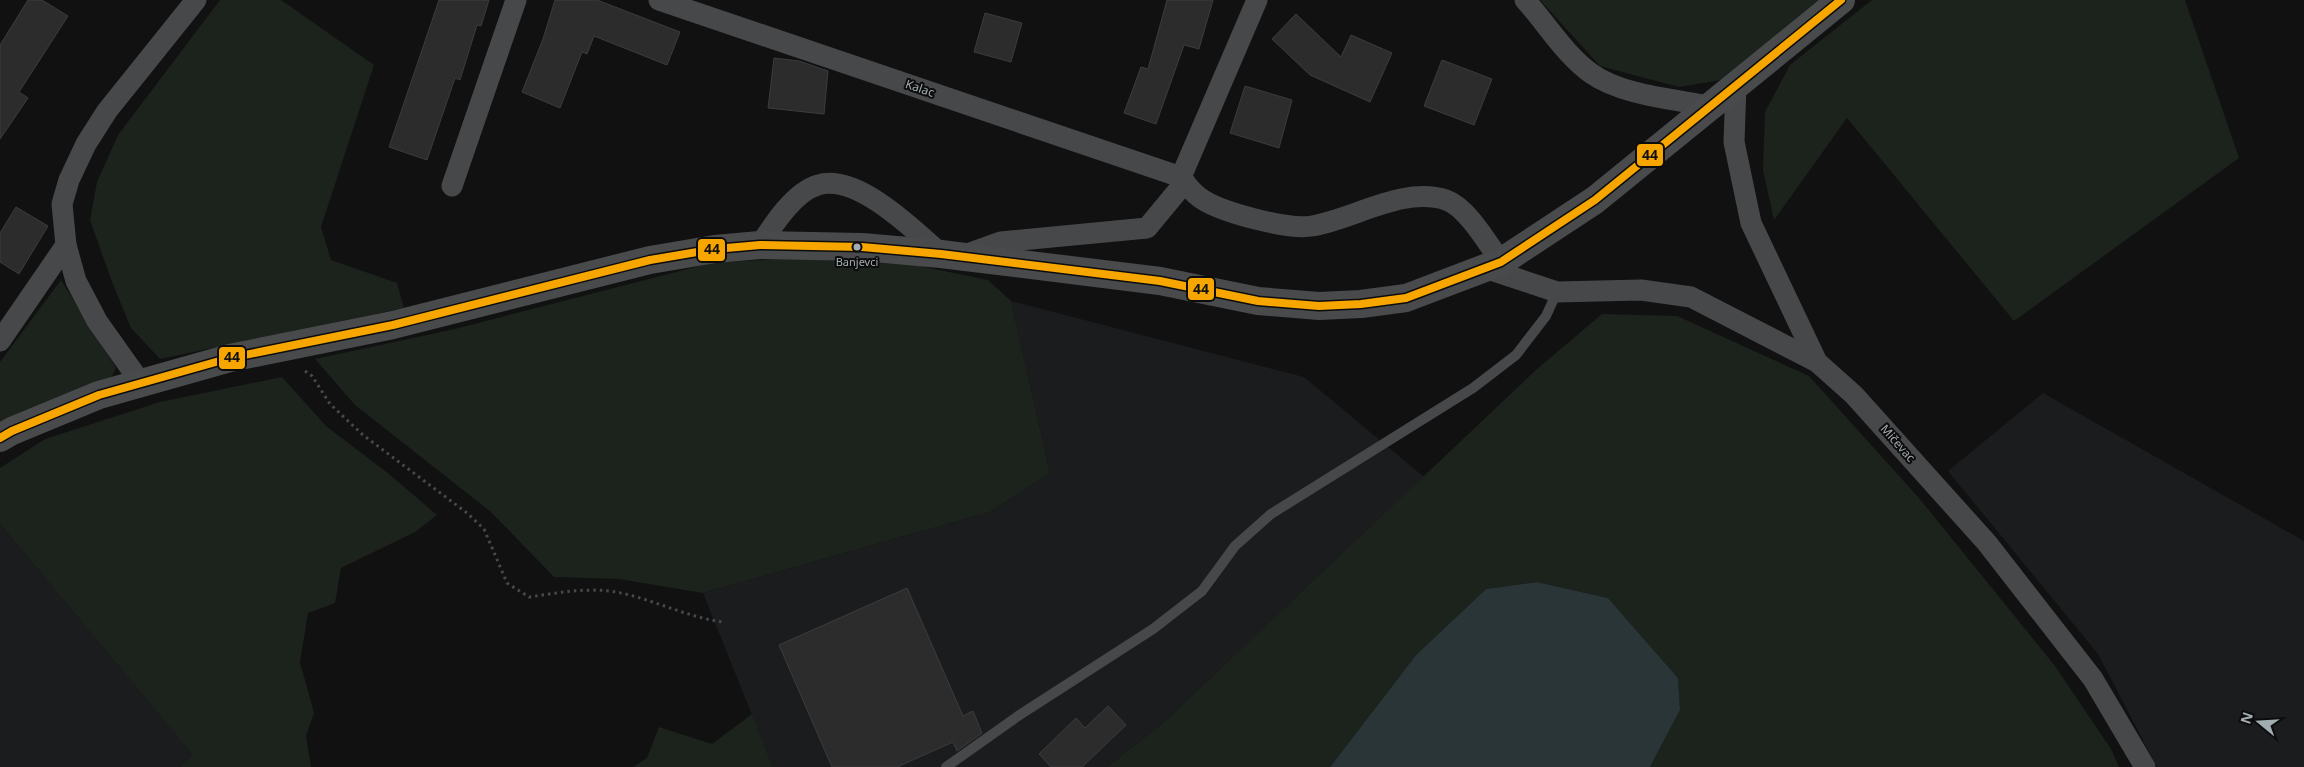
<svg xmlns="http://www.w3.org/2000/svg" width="2304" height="767" font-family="'Noto Sans',sans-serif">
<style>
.built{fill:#1b1c1d}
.green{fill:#1c221c}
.water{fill:#293536}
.building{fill:#2c2c2d;stroke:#3a3c3e}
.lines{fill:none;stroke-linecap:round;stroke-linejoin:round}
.path{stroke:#474a4c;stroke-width:3;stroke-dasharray:2.5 4;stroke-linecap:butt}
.service{stroke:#46484a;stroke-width:10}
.minor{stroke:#46484a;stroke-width:21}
.primary{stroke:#484a4c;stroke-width:28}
.bus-1-casing{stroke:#0c0c0d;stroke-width:11}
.bus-1{stroke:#f7a600;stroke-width:8}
.bus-dot{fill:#a2adb2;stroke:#0c0c0d;stroke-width:2}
.labels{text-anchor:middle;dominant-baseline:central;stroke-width:4;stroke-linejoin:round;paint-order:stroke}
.bus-label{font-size:11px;fill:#a2adb2;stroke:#0c0c0d}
.street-label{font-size:12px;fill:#a2adb2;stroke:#0c0c0d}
.line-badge{stroke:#0c0c0d;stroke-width:2}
.pale-badge-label{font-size:14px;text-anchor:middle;font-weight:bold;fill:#111}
</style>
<rect width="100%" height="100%" fill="#111112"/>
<g class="built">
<path d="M1011,301L1304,377L1424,477L1164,722L1107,767H773L703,593L990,512L1050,473Z"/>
<path d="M2043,393L2304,541V767H2157L2098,654L1948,471Z"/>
<path d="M0,524L194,755L180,767H0Z"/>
</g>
<g class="green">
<path d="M220,0H281L374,65L321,227L331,260L397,283L404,308L160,359L131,328L112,282L90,220L97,182L118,135Z"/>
<path d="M1540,0H1819L1721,80L1679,87L1600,66Z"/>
<path d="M1872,0H2185L2239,158L2014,321L1847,118L1774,220L1763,170L1765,112L1790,65Z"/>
<path d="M793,258L915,265L988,280L1011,301L1050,473L990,512L703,593L619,579L554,577L491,512L355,405L315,359L455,329L711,263Z"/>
<path d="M61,280L116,368L109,382L0,426V362Z"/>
<path d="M1602,314L1677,316L1809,376L1919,498L2055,666L2111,749L2119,767H1650L1680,710L1678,678L1608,598L1537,582L1486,589L1416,655L1330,767H1107L1164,722L1537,369Z"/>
<path d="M282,377L326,426L389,474L437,515L415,532L341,568L335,603L308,613L300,662L314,713L306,736L311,767H180L193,755L0,524V468L45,439L160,402Z"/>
<path d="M752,714L773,767H633L647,758L659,727L712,744Z"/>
</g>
<path class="water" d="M1537,582L1608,598L1678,678L1680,710L1650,767H1330L1416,655L1486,589Z"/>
<g class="building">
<path d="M28,0H42L68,16L19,92L28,98L0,139V45Z"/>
<path d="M439,0H489L481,26L477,25L460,80L455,78L427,160L389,147Z"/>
<path d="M555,0H597L680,32L667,65L594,36L587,54L582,52L560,108L522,92L543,39Z"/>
<path d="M1167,0H1213L1199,49L1184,45L1156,124L1124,113L1141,67L1148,69Z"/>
<path d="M985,13L1022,23L1011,62L974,52Z"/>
<path d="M1296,14L1341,57L1351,35L1392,53L1370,102L1310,75L1272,39Z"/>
<path d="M774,58L799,61L828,71L824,114L768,108Z"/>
<path d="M1442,60L1492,79L1474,125L1424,106Z"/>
<path d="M1245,86L1292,100L1279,148L1230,133Z"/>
<path d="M16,207L48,226L19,274L0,262V233Z"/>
<path d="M907,588L963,716L973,711L982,733L957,751L953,742L897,767H832L779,645Z"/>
<path d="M1108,706L1126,725L1082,767H1051L1039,754L1076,718L1085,728Z"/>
</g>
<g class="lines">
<path class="path" d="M305,371L312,376L330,404L363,435L467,513L484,529L507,583L529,597C557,593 587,587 616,592C653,599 686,617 723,622"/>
<path class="service" d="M946,767L1018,716L1153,629L1202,591L1235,546L1271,514L1473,388L1516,355L1546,316L1557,292"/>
<g class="minor">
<path d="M659,0L1181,177"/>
<path d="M1257,0L1181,177C1186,184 1192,192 1199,197C1218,212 1288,230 1312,226C1354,219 1403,186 1446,200C1467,207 1488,244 1501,262"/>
<path d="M1525,0C1547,24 1565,55 1592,74C1622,95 1673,99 1709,106"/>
<path d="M1736,85L1734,142L1751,223L1817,362L1854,395L1987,543L2093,679L2145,767"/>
<path d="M452,186L516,0"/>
<path d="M66,245L76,281L97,321L141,383"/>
<path d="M760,245C773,225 794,192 818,185C857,173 914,230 941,254"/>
<path d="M962,256L1001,242L1147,228L1185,182"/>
<path d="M1485,268L1557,292L1641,290L1691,297L1817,362"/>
<path d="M0,341L66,245L62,204L69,180L86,144L107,111L196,0"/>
</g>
<path class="primary" d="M0,438L12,431L99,395L230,358L393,325L650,260L715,249L760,245L862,247L941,254L1160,281L1258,301L1319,306L1361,304L1406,298L1501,262L1595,200L1841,0"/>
<defs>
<path id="bus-1" d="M0,438L12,431L99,395L230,358L393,325L650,260L715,249L760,245L862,247L941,254L1160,281L1258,301L1319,306L1361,304L1406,298L1501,262L1595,200L1841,0"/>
</defs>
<use href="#bus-1" class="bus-1-casing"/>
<use href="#bus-1" class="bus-1"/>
</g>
<circle class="bus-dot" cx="857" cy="247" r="4.5"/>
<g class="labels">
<g class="bus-label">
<text x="857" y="261">Banjevci</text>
</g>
<g class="street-label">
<text transform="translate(920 88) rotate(19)">Kalac</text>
<text transform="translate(1898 443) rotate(48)">Mičevac</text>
</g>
</g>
<g class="line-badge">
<rect x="1636" y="143" width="28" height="24" rx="5" fill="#f7a600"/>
<rect x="697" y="238" width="29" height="24" rx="5" fill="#f7a600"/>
<rect x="1187" y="277" width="28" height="24" rx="5" fill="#f7a600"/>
<rect x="218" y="346" width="28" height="24" rx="5" fill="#f7a600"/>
</g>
<g class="pale-badge-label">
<text x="1650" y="160">44</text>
<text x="712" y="254">44</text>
<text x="1201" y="294">44</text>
<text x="232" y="362">44</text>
</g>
<g transform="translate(2259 722) rotate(288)" stroke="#0c0c0d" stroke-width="4" paint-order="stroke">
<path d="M0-4L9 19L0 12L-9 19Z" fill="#a2adb2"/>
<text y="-8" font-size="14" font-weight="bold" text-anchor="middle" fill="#a2adb2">N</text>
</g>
</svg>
